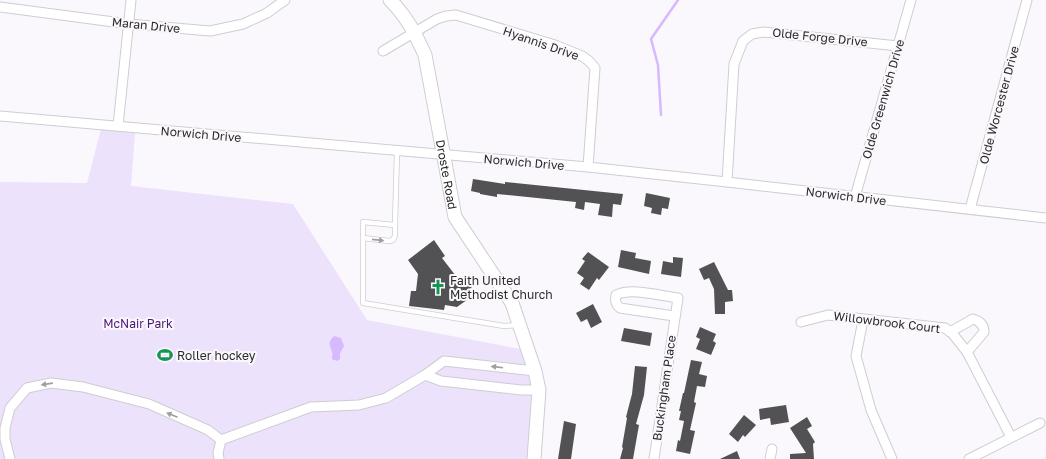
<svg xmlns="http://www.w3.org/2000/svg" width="1046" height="459" font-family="'Golos Text',sans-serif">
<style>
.green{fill:#ece2fb}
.water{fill:#d6b9fe}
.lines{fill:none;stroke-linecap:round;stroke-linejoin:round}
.stream{stroke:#d6b9fe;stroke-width:2.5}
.building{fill:#525154}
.lane-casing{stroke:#cecdd1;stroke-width:6}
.street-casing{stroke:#cecdd1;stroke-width:11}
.secondary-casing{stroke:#cecdd1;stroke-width:15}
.lane{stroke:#fff;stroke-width:4.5}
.street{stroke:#fff;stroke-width:9}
.secondary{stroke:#fff;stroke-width:13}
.oneway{fill:#9f9f9f}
.labels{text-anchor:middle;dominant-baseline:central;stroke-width:4;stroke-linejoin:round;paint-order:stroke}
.street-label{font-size:12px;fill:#29292a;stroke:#faf8fc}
.poi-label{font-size:12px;fill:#29292a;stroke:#faf8fc;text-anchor:start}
.park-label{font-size:12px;fill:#4c1778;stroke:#faf8fc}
</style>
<rect width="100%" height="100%" fill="#faf8fc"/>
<path class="green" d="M101,129L135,133L131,186L293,204L367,320L520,349L537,379L530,459H0V182L87,183Z"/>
<path class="water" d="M334,336L341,338L344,346L340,353V359L337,361L332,359C332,356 333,354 332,352C330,343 327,344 334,336Z"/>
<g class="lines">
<path class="stream" d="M661,115L658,65L651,39L678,0"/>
</g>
<g class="building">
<path d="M473,179L505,184V182L623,194L621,205L613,204L612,217L598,215L600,204L585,202L584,210L575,208L576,202L497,194V197L480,194V193L471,191Z"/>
<path d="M646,193L670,198L668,209L662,208L661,215L651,213L652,208L644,206Z"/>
<path d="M434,240L445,256L442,258L459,280L464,276L472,287L467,291L471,297L457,307L445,305L444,310L409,306L411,291H416L418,274L408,260Z"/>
<path d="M621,250L636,253L635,258L651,261L649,274L618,267Z"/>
<path d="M588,252L609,267L599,280L597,278L589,290L580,284L584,278L577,273L585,261L582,259Z"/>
<path d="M673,257L683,258L681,277L661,274L663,261L673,263Z"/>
<path d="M714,262L728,290H732L733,301L725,302V314H715L714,289L709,278L704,280L699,269Z"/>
<path d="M593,304L602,322L591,328L587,319L581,322L576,313Z"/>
<path d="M700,327L716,334L713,341L716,343L711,355L696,349L700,339L696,337Z"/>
<path d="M624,328L652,333L650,346L621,341Z"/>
<path d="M691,360L702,362L699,374L707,376L705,387L697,386L694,402L696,403L690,430L695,431L690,454L676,451L678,440L680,441L684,421L679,420L681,411H679L683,393H684Z"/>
<path d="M635,366L647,367L644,395L636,424L639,425L633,459H620L623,448L622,447L627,418L626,417L632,394Z"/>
<path d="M786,405L789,422L771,425L770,418L760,420L759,409Z"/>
<path d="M744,415L756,425L745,437L743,435L738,442L729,434Z"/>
<path d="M807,417L812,426L807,429L815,442L813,444L814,459H790V454L806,453L790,428Z"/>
<path d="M564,421L576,424L571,459H558Z"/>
<path d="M737,451L740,459H720Z"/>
</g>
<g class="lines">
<defs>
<g id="lane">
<path d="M397,151L395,225L363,222V303L504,326L518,325"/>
<path d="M363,238L389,241L393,240L395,236V225"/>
</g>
<g id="street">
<path d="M0,7L129,24L210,31L243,24L267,13L285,0"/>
<path d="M383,51L437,19L446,16L456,15L555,45L582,56L589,61L595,68L588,167"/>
<path d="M0,116L588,167L727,182L1046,218"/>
<path d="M118,126L131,0"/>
<path d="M727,182L734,64L743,41L752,34L764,32L898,46"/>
<path d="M855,197L911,0"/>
<path d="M970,209L1027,0"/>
<path d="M863,320L856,356L871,410L892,459"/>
<path d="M801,322L828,315L945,328L952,333L967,352L1011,437"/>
<path d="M950,332L973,319C980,321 984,325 984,332L967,352"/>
<path d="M535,371L444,361L425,375L441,381L521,390H539"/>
<path d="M221,440L311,407L359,405L386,398L425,375"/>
<path d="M10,459L5,439V428L10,408L27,388L51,383L83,387L149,404L208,430L221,440L218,453L219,459"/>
<path d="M654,459L678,298C661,296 631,287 616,295C615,300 615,304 620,308L674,316"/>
<path d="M770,459L772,449"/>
<path d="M969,459L1040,423"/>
</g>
<g id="secondary">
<path id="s1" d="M390,0C407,17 415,33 425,55L455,217L512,303L535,371L539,390L534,459"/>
</g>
</defs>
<use href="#lane" class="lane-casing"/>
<use href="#street" class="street-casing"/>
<use href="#secondary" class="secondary-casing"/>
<use href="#lane" class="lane"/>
<use href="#street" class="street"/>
<use href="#secondary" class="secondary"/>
</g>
<defs><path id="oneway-solid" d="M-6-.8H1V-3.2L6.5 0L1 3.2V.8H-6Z"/></defs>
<g class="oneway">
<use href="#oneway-solid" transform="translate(378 240) rotate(6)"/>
<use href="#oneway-solid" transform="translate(497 367) rotate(-173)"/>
<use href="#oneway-solid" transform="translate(47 384) rotate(172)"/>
<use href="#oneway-solid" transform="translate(172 415) rotate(-157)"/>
</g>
<defs>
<symbol id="church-bare" viewBox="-9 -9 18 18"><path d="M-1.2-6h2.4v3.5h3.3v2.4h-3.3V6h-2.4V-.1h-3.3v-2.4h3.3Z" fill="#179553" stroke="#faf8fc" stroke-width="2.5" paint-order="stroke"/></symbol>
<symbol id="stadium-bare" viewBox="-9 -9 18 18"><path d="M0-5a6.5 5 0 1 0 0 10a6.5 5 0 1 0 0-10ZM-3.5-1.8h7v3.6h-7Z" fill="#179553" stroke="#faf8fc" stroke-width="2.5" paint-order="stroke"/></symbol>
</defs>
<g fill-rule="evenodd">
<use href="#church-bare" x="427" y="276" width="22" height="22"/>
<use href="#stadium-bare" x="154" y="344" width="22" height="22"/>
</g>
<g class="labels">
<g class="street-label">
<text transform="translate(146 25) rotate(6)">Maran Drive</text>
<text transform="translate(820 37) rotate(6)">Olde Forge Drive</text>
<text transform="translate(541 43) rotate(19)">Hyannis Drive</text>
<text transform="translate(883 99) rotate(-74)">Olde Greenwich Drive</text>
<text transform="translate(999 105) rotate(-75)">Olde Worcester Drive</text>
<text transform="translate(201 134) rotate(5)">Norwich Drive</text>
<text transform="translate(524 162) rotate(5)">Norwich Drive</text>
<text stroke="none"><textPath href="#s1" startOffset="187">Droste Road</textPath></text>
<text transform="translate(846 196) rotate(7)">Norwich Drive</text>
<text transform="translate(887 322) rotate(7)">Willowbrook Court</text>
<text transform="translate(664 388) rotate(-82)">Buckingham Place</text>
</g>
<g class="poi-label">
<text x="450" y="280">Faith United<tspan x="450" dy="14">Methodist Church</tspan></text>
<text x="177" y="355">Roller hockey</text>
</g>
<g class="park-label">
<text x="138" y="323">McNair Park</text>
</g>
</g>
</svg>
